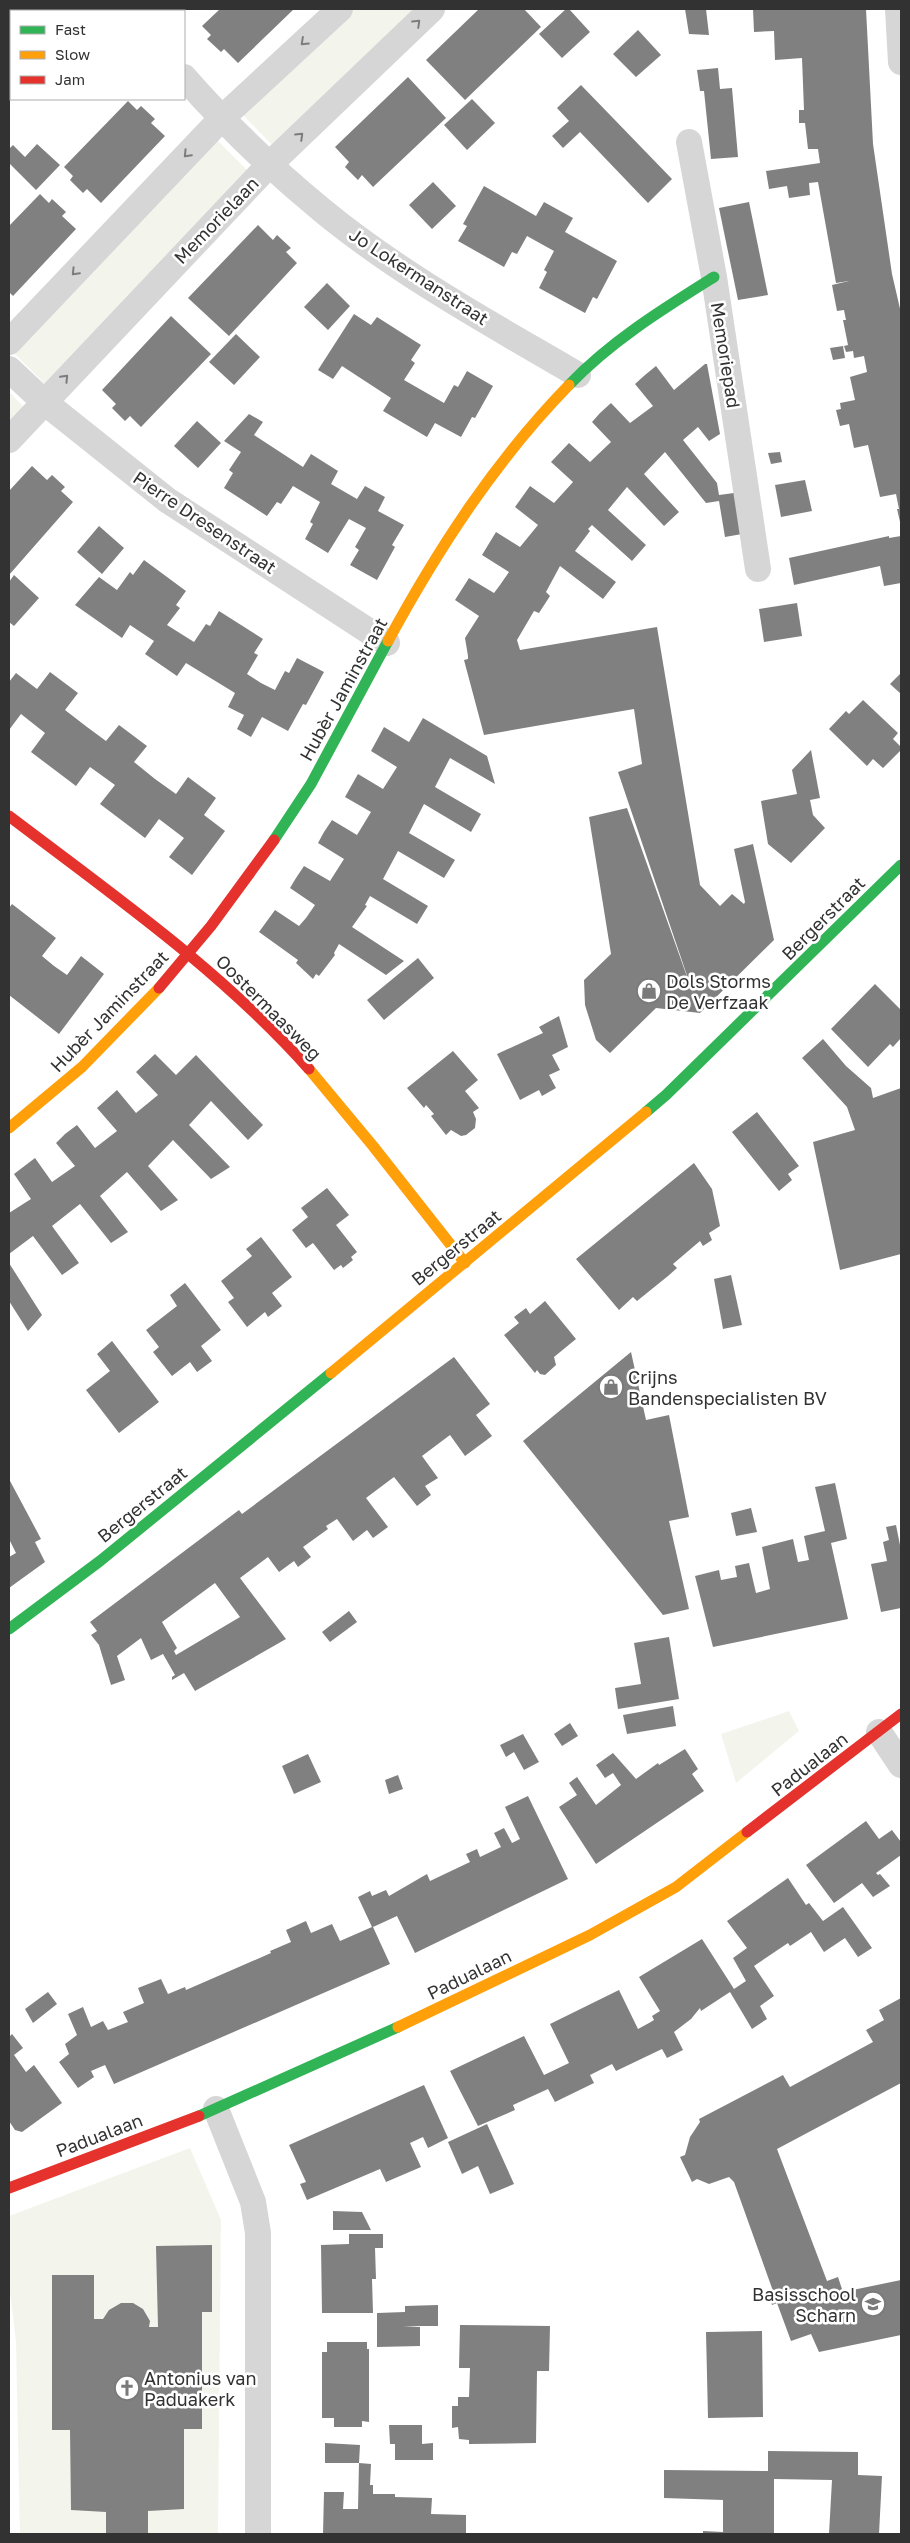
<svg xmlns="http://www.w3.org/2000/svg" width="910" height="2543" font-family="'Golos Text',sans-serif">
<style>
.green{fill:#f3f5ed}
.building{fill:#808080;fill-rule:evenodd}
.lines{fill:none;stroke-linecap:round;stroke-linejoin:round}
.street{stroke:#d6d6d6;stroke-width:26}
.fast{stroke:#30b455;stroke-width:11}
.slow{stroke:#ff9f0a;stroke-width:11}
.jam{stroke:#e5322d;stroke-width:11}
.oneway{stroke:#7c7c7c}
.labels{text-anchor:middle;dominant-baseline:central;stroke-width:5;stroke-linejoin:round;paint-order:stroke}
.street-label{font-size:18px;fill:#323232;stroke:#fff}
.poi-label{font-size:18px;fill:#323232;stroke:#fff;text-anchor:start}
</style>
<rect width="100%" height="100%" fill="#fff"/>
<g class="green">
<path d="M355,9H421L274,147L243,115Z"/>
<path d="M217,140L249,172L46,385L14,353Z"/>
<path d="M9,392L24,407L9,425Z"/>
<path d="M789,1711L799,1731L736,1783L721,1734Z"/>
<path d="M190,2148L221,2220L218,2534H20L16,2342L9,2284V2216Z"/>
</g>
<g class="building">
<path d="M9,9H55L57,11H11V51L9,48Z"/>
<path d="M220,9H294L238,63L224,49L221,52L207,39L211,35L202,26Z"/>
<path d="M479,9H524L541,27L465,100L426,60Z"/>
<path d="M566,9H569L590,32L562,58L539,34Z"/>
<path d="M685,9H706L709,35L689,34Z"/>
<path d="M753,9H866L873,144L892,274L901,313V526L897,509H899L896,494L880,497L868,445L854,448L849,424L840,426L836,410L841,409L840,403L855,400L850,377L867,372L864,356L854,358L853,351L846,352L844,346L848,345L843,320H846L844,310L837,311L832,285L849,281L836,283L818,182L809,183L810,195L789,198L787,186L769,189L766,171L820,163L818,149H808L805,123H799V110H804L802,58L775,60L774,31L754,32Z"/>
<path d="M638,30L661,55L636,77L613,54Z"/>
<path d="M718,68L720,89L732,88L738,157L711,159L704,91H700L697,70Z"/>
<path d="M408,77L446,118L373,187L362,175L358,180L345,167L349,162L335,147Z"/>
<path d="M581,85L672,179L648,203L580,132L563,148L552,136L569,121L557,108Z"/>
<path d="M472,99L495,123L467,150L444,125Z"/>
<path d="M128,101L137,110L141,106L155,119L151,123L165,136L101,203L87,189L83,193L70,180L73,176L64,167Z"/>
<path d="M37,144L60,165L36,190L9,163V149L13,145L25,157Z"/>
<path d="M433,182L456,206L432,229L409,205Z"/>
<path d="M484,186L536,216L544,202L573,218L565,232L617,261L597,299L593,297L585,313L539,288L547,272L544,270L554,251L527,236L517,254L512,252L504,267L458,241L467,226L463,224Z"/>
<path d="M40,194L49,203L52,199L66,212L62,216L76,229L13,296L9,292V226Z"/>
<path d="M749,202L768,295L738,300L719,208Z"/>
<path d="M258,225L273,240L277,235L291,248L286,252L297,263L229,336L188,298Z"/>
<path d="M327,283L350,306L328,330L304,307Z"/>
<path d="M354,314L371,325L377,317L421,345L411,360L415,363L404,380L444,403L454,385L458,387L467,371L493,386L475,418L472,417L461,437L435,423L427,437L383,411L391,398L342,366L333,379L318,370Z"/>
<path d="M171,316L211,354L141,427L130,416L125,421L112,408L116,404L102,390Z"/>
<path d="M236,334L260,357L234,385L209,362Z"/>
<path d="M843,346L845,358L833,360L830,348Z"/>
<path d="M705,364H707L720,434L709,441L698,427L683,440L717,483L719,495L734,493L742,534L725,537L719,501L706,503L665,452L644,474L679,512L664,526L627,487L608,510L646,545L632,561L592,525L588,529L590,531L575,551L616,582L603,599L560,566L546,592L550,596L539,613L534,611L517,640L520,650L657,627L700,885L720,906L732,894L744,904L745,902L734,849L753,844L774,940L700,1013L656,1008L610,1053L596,1040L585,1005L584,980L611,954L589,817L627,808L695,999L618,772L642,764L634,709L484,735L464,660L468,659V656L465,638L479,616L455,600L469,578L494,593L500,585L509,572L482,555L496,532L520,547L538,525L515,507L530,486L554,503L573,482L551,462L569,443L590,462L611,442L592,422L600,413L611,403L630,423L653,406L635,384L645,375L656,366L674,390Z"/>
<path d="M249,414L263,422L254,435L303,467L311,454L338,471L331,484L357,499L365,486L385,497L378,511L404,525L392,545L395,547L377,580L350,565L359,550L355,547L366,528L349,519L328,553L305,539L313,524L310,522L320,502L293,486L281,504L277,502L267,516L224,488L233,473L229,470L241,452L224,441Z"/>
<path d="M197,421L221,443L198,468L174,446Z"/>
<path d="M780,452L782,462L771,464L768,453Z"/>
<path d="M32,466L47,480L52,475L65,487L61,491L73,502L9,575V491Z"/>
<path d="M805,480L812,511L781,517L775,485Z"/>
<path d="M99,526L124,548L102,574L77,552Z"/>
<path d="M889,536V538L901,536V583L884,586L880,566L794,585L789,558Z"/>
<path d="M144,560L186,591L176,605L180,608L167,625L194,642L206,624L210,626L219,611L263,639L254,653L258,655L247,674L261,683L275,690L285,671L289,673L297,658L324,672L306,705L303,704L288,731L262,717L251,737L237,729L244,715L228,707L235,693L186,663L177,676L145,654L154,641L130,625L122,638L75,605L99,577L117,590L130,572L133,575Z"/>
<path d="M14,575L39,598L14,626L9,622V582Z"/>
<path d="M797,603L802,636L764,642L759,609Z"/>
<path d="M50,672L78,693L65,710L87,727L106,741L119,725L147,746L134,762L155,779L176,794L188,777L216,798L204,815L225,831L192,875L169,857L184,838L159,819L145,838L100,804L115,785L90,767L76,786L31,752L45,733L21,714L9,730V682L16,673L37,689Z"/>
<path d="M901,673V694L890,684Z"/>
<path d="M863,700L898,733L893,739L901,747V750L883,768L873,759L867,766L829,729L846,711L849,714Z"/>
<path d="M423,718L487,756L495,784L450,758L435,787L481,814L471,832L424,804L409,833L455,860L444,878L398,851L383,879L428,906L417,924L370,896L365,905L367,906L352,927L404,961L386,975L339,944L334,953L335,955L319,976L316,974L313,979L296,963L298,960L259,932L275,910L299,926L306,918L315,905L290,888L296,878L304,866L330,881L344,859L318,843L324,832L332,820L357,835L371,812L345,797L358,774L383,789L397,767L371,751L377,740L384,727L409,742Z"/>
<path d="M811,750L820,798L810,800L813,815L825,828L791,863L768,844L761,801L797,794L792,770Z"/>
<path d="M12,904L56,938L42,956L54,966L67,975L81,956L104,974L59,1034L9,995V908Z"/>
<path d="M418,958L434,978L384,1020L367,1000Z"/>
<path d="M875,984L901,1010V1038L893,1047L890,1044L868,1067L831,1029Z"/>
<path d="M559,1016L568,1047L552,1055L560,1070L549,1075L556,1088L542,1096L539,1090L520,1100L497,1054L543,1033L539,1027Z"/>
<path d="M823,1039L846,1066L871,1088L873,1098L901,1088V1254L840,1270L813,1142L855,1130L847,1107L802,1058Z"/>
<path d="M453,1051L478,1080L465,1091L479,1108L473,1112L476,1119L475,1128L466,1135L461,1136L451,1130L446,1135L431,1116L434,1114L426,1105L424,1108L407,1088Z"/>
<path d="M155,1054L176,1075L196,1055L263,1125L248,1140L211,1101L189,1125L230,1167L211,1179L173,1140L148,1166L178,1200L161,1211L127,1172L100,1196L128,1232L111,1243L80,1204L52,1226L79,1263L62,1275L33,1236L9,1254V1213L31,1199L14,1174L35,1158L52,1182L75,1166L56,1143L65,1134L77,1125L95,1148L117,1131L97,1108L117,1090L136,1113L158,1095L136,1072Z"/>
<path d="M757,1112L799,1166L788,1174L792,1180L779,1191L732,1132Z"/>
<path d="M694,1163L712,1189L720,1226L709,1233L712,1240L703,1246L700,1241L673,1264L677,1268L668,1276L637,1301L633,1297L619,1310L576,1259Z"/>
<path d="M327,1188L349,1215L336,1225L357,1252L351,1257L353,1260L343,1268L341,1265L334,1270L313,1243L306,1248L292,1230L308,1217L301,1208Z"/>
<path d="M261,1237L292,1277L272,1293L282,1306L268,1317L265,1312L247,1327L228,1302L234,1298L221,1281L252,1256L246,1249Z"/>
<path d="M9,1263L42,1315L28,1331L9,1301Z"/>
<path d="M731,1275L742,1325L723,1329L714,1279Z"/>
<path d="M185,1283L221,1330L201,1346L212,1361L197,1372L190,1362L172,1376L153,1352L159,1347L146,1330L177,1306L170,1295Z"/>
<path d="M545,1301L576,1339L554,1357L556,1365L545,1375L540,1374L537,1370L535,1373L504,1335L519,1323L514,1317L526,1308L530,1314Z"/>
<path d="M112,1341L159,1402L119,1433L86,1390L110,1371L97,1354Z"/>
<path d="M631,1352L646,1420L669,1415L689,1517L669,1521L689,1609L663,1615L523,1441Z"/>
<path d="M454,1357L490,1404L476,1415L492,1436L465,1456L450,1435L422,1456L438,1478L425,1486L431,1495L417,1506L394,1477L366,1498L388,1527L373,1538L367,1530L353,1541L337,1519L326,1526L328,1529L303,1547L311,1557L298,1567L294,1561L279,1572L268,1557L240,1578L286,1639L195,1691L184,1673L172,1680V1677L175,1675L163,1654L151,1660L141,1638L117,1656L125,1680L111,1685L99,1645L91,1635L97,1631L90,1622L239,1510L242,1514ZM215,1583L240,1617L176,1655L174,1651L177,1648L162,1622Z"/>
<path d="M9,1479L41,1539L35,1542L45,1562L9,1588V1557L16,1553L9,1539Z"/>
<path d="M835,1483L847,1539L831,1543L848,1619L713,1647L695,1576L719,1570L721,1580L737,1577L735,1566L749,1563L756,1593L770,1589L762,1547L793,1539L798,1562L809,1560L804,1536L825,1531L815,1487Z"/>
<path d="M751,1508L757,1532L736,1536L731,1513Z"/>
<path d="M896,1525L901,1550V1608L881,1612L871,1564L887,1561L883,1542L889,1540L886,1527Z"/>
<path d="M349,1611L357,1622L330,1642L322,1632Z"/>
<path d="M669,1637L679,1699L618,1709L615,1688L641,1684L634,1643Z"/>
<path d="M673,1706L676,1726L627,1734L623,1715Z"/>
<path d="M570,1723L578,1736L562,1746L554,1734Z"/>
<path d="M523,1734L539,1762L524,1770L514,1752L506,1757L500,1745Z"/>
<path d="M685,1749L698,1769L692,1774L704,1791L596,1864L559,1807L577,1795L569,1783L577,1777L596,1805L621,1785L613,1773L605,1778L596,1765L613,1753L636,1779L658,1763L659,1765Z"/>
<path d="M308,1754L321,1782L294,1794L282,1766Z"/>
<path d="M398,1775L403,1789L389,1794L385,1780Z"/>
<path d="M528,1796L568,1879L415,1953L397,1916L384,1922L373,1927L390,1964L114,2084L105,2065L91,2071L94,2077L78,2088L59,2062L69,2054L65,2044L77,2035L68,2014L83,2007L91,2027L103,2021L108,2030L128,2022L123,2012L144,2003L138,1988L161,1979L168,1994L185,1987L186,1990L271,1953L270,1951L291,1942L286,1930L306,1921L311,1933L332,1924L340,1941L372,1927L358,1897L370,1891L372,1896L386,1890L389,1896L427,1874L430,1881L470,1862L466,1854L477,1849L480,1857L501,1847L494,1833L504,1828L512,1843L520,1839L505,1807Z"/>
<path d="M866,1821L879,1839L892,1830L901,1842V1855L876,1873L878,1875L880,1874L890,1886L873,1897L862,1883L834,1903L806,1865Z"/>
<path d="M788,1878L806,1905L809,1903L823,1921L843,1907L872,1948L858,1957L845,1938L824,1952L811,1932L790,1946L788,1943L754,1966L774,1996L760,2006L767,2019L752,2029L730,1992L701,2011L700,2008L691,2019L674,2032L683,2050L667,2058L662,2049L616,2071L612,2064L590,2075L594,2083L555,2102L548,2089L513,2105L515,2110L478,2126L450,2071L524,2036L544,2075L569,2063L550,2024L619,1990L638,2029L649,2023L654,2020L652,2016L660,2011L639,1977L702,1939L734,1989L746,1981L733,1958L747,1948L727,1921Z"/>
<path d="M48,1992L57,2004L33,2023L25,2009Z"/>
<path d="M901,1998V2083L777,2149L827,2281L838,2277L843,2292L901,2280V2335L819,2352L811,2334L791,2341L777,2303L772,2305L768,2293L773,2291L734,2182L729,2177L709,2184L697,2179L692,2182L680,2157L685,2155L690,2137L700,2122L699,2119L783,2075L790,2087L873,2042L866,2030L884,2020L879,2010Z"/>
<path d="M12,2034L23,2048L14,2055L26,2072L34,2065L62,2103L22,2132L15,2130L9,2121V2037Z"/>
<path d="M424,2085L448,2138L428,2148L423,2137L410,2143L421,2167L386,2182L380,2169L307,2200L300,2184L306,2182L289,2145Z"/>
<path d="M487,2124L514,2184L490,2194L478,2166L462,2174L448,2142Z"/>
<path d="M333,2211L362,2212L371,2230H333Z"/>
<path d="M349,2234H383V2248H375L376,2279H372L373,2313H322L321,2245L349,2244Z"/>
<path d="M212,2245V2312H202V2429H184V2509L148,2511V2534H106V2512L71,2510L70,2430H52V2275H94V2319H103L109,2310L121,2303H133L143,2309L150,2321L149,2327H158L156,2246Z"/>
<path d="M438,2305V2326H403L420,2327V2346L377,2347V2313L405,2312V2306Z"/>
<path d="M460,2325L550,2326L549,2371H537L536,2443L469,2444V2440L459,2439L458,2427L452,2428V2406H458V2397H469L470,2368H459Z"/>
<path d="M762,2331L763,2417L708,2418L706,2332Z"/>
<path d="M327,2342H367V2349H369V2422L362,2421V2427H334V2418H322V2352H327Z"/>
<path d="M389,2425H422V2444L433,2443V2460H395V2444H390Z"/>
<path d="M325,2443L360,2445L359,2463L371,2464L370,2485H373V2494H395V2497L432,2498L431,2514L466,2515V2534H323L324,2492H344L343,2509H358L359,2463H325Z"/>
<path d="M768,2451L858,2452V2475L882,2476L879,2534H829L832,2480L774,2479V2533L703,2534V2531L723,2532V2500L664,2498V2470L768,2471Z"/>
</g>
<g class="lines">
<g class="street">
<path d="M123,9L125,11"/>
<path d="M898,9L901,62"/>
<path d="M184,77C227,126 273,170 323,211C401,275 491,324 578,375"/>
<path d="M689,142L714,277L758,569"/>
<path d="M9,342L221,119L340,9"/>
<path d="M9,369L43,401L167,500L387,643"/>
<path d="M9,440L269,165L432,9"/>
<path d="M879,1732L901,1765"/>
<path d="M216,2109L253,2202L258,2233V2534"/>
</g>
<g class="fast">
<path d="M569,385C611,341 663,309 714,277"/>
<path d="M274,840L311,784L388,641"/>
<path d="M646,1112L666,1095L901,865"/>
<path d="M9,1629L100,1561L331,1373"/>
<path d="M199,2116L398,2027"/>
</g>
<g class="slow">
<path d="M388,641C438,549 495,461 569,385"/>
<path d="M309,1069L373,1146L465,1263"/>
<path d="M9,1128L82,1067L159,988"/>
<path d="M331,1373L646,1112"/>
<path d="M398,2027L590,1935L676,1887L747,1832"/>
</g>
<g class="jam">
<path d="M9,816C113,895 222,971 309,1069"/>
<path d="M159,988L211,926L274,840"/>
<path d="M747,1832L901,1714"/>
<path d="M9,2188L199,2116"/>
</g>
</g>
<defs><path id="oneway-chevron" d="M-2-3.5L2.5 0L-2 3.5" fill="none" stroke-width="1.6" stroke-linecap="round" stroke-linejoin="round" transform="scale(1.25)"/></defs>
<g class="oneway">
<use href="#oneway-chevron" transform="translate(417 23) rotate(-44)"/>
<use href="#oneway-chevron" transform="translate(304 42) rotate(137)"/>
<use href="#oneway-chevron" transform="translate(300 136) rotate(-44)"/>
<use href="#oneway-chevron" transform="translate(187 154) rotate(134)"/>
<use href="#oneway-chevron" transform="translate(75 272) rotate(134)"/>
<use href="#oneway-chevron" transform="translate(65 378) rotate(-46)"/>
</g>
<defs>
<symbol id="shop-ring" viewBox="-11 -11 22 22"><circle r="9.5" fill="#fff" stroke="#7a7a7a" stroke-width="1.5"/><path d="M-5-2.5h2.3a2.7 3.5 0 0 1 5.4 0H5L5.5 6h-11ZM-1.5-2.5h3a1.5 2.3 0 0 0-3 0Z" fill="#7a7a7a"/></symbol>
<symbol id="school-ring" viewBox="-11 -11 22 22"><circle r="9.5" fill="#fff" stroke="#7a7a7a" stroke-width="1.5"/><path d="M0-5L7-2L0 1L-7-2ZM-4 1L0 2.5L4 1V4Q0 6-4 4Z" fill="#7a7a7a"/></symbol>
<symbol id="church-ring" viewBox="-11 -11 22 22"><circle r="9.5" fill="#fff" stroke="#7a7a7a" stroke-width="1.5"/><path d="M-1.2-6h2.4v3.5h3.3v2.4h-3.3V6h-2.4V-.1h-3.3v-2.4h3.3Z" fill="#7a7a7a"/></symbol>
</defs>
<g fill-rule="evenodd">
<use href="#shop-ring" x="635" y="977" width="28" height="28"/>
<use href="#shop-ring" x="597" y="1373" width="28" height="28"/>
<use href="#school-ring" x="859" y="2290" width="28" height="28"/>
<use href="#church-ring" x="113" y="2374" width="28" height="28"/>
</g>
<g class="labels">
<g class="street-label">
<text transform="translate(216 220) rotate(-46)">Memorielaan</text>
<text transform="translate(419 276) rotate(33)">Jo Lokermanstraat</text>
<text transform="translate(726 355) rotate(81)">Memoriepad</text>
<text transform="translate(205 522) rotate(34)">Pierre Dresenstraat</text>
<text transform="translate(343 689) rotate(-61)">Hubèr Jaminstraat</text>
<text transform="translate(823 918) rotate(-45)">Bergerstraat</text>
<text transform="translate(269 1007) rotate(45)">Oostermaasweg</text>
<text transform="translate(109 1011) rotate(-46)">Hubèr Jaminstraat</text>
<text transform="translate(456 1247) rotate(-39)">Bergerstraat</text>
<text transform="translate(142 1504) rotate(-39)">Bergerstraat</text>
<text transform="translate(809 1764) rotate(-38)">Padualaan</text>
<text transform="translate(469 1974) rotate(-26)">Padualaan</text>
<text transform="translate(99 2135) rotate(-21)">Padualaan</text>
</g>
<g class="poi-label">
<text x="666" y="981">Dols Storms<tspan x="666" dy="21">De Verfzaak</tspan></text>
<text x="628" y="1377">Crijns<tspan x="628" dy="21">Bandenspecialisten BV</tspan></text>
<text x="856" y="2294" text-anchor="end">Basisschool<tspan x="856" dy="21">Scharn</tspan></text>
<text x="144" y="2378">Antonius van<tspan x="144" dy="21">Paduakerk</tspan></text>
</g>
</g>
<rect width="910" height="2543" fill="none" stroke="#323232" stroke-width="20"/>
<rect x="10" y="10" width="175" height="90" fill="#ffffff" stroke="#adadad"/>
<rect x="20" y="26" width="25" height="8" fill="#30b455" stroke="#adadad"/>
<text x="55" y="35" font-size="15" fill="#323232">Fast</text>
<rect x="20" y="51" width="25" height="8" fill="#ff9f0a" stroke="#adadad"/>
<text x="55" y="60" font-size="15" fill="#323232">Slow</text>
<rect x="20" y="76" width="25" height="8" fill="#e5322d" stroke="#adadad"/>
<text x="55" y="85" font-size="15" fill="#323232">Jam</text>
</svg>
